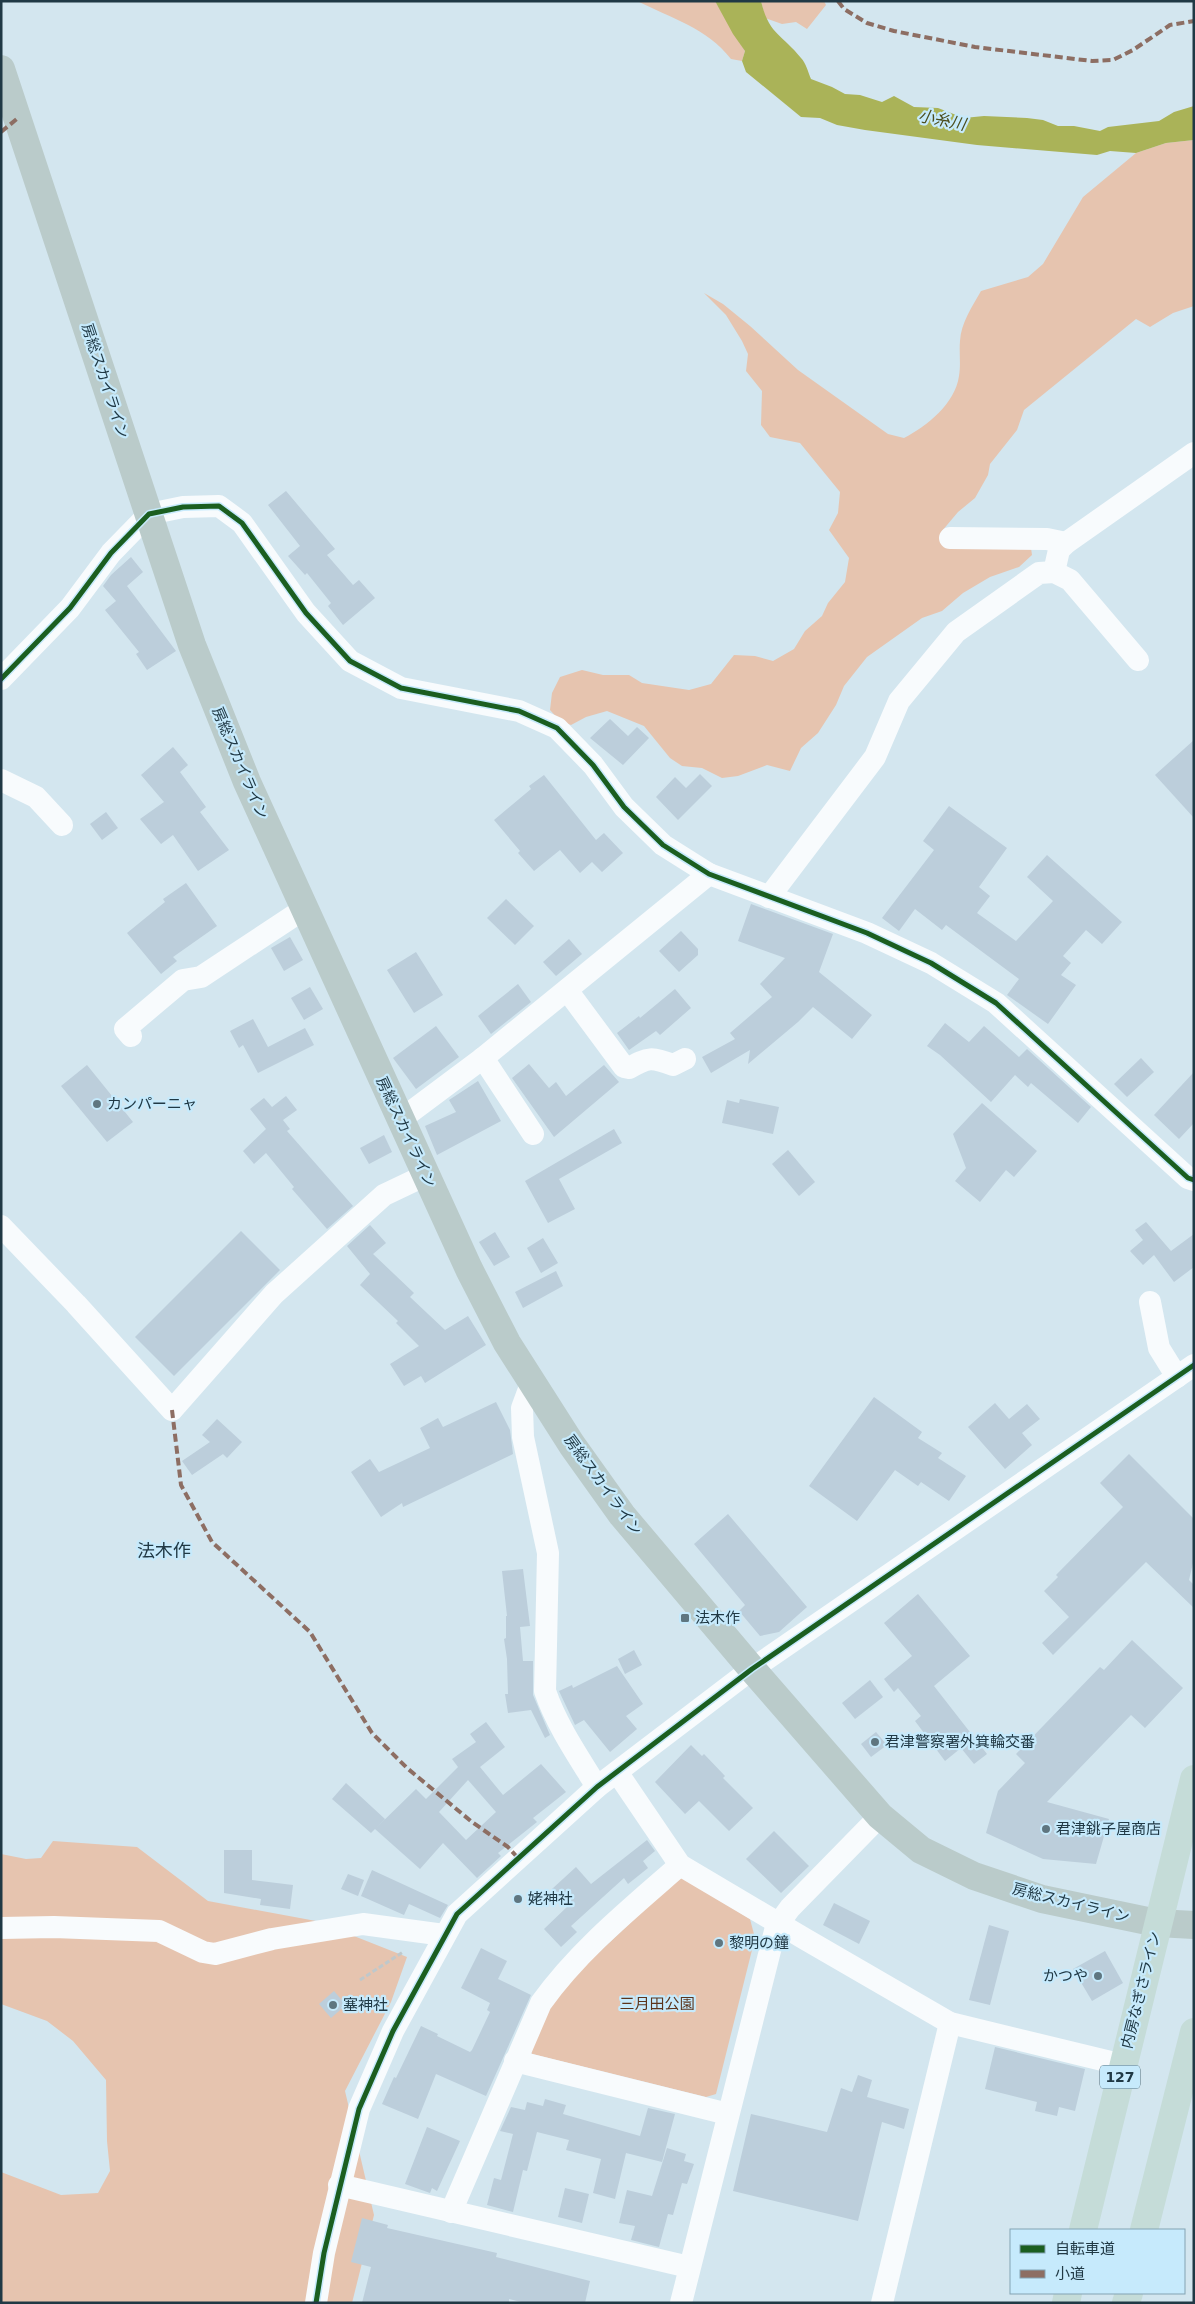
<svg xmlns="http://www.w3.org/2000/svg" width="1195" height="2304" font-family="'DejaVu Sans','Noto Sans JP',sans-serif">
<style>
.green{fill:#e6c4af}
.water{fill:#aab358}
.building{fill:#bccedb;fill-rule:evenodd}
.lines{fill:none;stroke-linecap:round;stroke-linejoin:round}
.path{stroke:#bfc8cb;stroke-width:3;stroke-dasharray:5 2.5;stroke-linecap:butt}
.minor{stroke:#f8fbfd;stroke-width:22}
.major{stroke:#bacbca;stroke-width:28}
.highway{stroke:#c5dcd8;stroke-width:28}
.quiet{stroke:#8d6e63;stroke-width:4;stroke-dasharray:8 4;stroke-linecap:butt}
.cycleway-casing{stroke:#c6eafc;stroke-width:8}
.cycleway{stroke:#1b5e20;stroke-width:5}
.poi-dot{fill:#5f7680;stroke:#c6eafc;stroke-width:2}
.labels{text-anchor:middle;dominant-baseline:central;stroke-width:4.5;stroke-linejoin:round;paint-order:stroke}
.shield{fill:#c6eafc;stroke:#526e7c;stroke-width:1}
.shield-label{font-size:14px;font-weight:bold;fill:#203945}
.street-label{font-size:15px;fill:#203945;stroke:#c6eafc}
.poi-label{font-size:15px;fill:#203945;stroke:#c6eafc;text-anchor:start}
.park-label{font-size:15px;fill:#5c341b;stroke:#c6eafc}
.water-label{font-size:16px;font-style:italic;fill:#4b4d1d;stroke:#c6eafc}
.quarter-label{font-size:18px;fill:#203945;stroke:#c6eafc}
</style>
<rect width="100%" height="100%" fill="#d3e6ef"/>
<g class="green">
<path d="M637,1H715L745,51L742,61L731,59C707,28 671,18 637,1Z"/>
<path d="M761,1H824L826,5L807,29L796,22L782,24L765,18Z"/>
<path d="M1194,140V306L1173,313L1150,327L1136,319L1024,410L1017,430L990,464L988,475L975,498L958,512L942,531L1031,548L1032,555L1019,567L990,577L963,593L942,611L922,618L867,657L844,686L836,705L818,733L801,748L790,771L767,765L738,776L722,778L702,768L682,766L670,758L644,726L607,711L586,717L571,725L560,721L550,710L552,693L560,677L582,670L603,675H629L642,683L689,690L711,684L734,655L755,656L773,661L794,649L805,631L822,616L828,603L845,582L849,558L829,530L838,513L840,492L800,443L770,437L761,425L762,391L746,371L748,354L742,341L726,315L704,293L723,304L750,326L798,370L888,434L904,438C927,426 955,404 959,376C961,364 959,353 960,341C961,323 972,307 981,291L1028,277L1043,264L1083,197L1136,153L1166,143Z"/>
<path d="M53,1841L137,1847L208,1901L316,1921L407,1957L391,2002L345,2091L374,2215L352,2303H1V2172L61,2195L98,2193L110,2171L107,2141L106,2080L73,2041L47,2021L1,2004V1854L26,1859L41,1858Z"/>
<path d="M680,1876L750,1919L755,1938L716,2094L706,2097L532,2054L529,2048L557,1992Z"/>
</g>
<path class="water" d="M715,1H761C769,35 782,34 801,58C806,63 808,72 811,79L832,87L845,94L860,95L882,102L894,96L914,107L938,108L964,118L984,116L1027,118L1043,120L1058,126H1074L1100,131L1108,127L1159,121L1174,112L1194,106V140L1166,143L1136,153L1110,151L1097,155L977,145L865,130L837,125L820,118L801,117L746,72L742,61L745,51L733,34Z"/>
<g class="building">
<path d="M286,491L335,549L327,555L353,585L359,580L375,598L343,625L328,606L331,603L307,573L305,575L288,556L300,546L268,505Z"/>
<path d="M131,557L143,572L127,586L176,651L147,670L136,654L139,652L105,610L116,601L103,586L111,575Z"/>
<path d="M610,719L628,736L637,727L649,738L623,765L590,738Z"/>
<path d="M1194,740V818L1155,775Z"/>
<path d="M173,747L188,765L180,772L206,807L200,812L229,850L198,871L173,835L161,844L140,819L164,802L141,775Z"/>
<path d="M700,774L712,786L678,820L656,797L675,777L686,788Z"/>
<path d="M544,775L596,840L604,833L623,853L602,872L592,862L580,873L560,850L534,871L518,853L520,851L494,820L531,789L529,786Z"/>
<path d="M949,806L1007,848L979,887L990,896L977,913L1016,941L1053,901L1027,877L1047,855L1122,922L1102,944L1086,930L1063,956L1071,963L1061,975L1076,985L1048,1024L1007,995L1019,979L946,925L942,930L915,909L899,931L882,918L934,850L923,841Z"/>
<path d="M106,812L118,828L102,840L90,824Z"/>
<path d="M186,883L217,926L173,957L177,961L161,974L127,933L165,902L163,899Z"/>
<path d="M506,899L534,926L515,945L487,918Z"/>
<path d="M751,904L833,934L819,972L872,1015L852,1039L813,1007L798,1022L748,1064L750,1050L711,1073L702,1057L735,1039L730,1033L772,997L760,984L785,958L738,941Z"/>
<path d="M681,931L698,949V955L679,972L659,951Z"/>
<path d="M290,937L303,960L284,971L271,948Z"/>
<path d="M569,939L582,954L556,976L543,962Z"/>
<path d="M416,952L443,995L414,1013L387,970Z"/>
<path d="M518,984L531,1002L491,1034L478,1016Z"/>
<path d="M310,987L323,1009L304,1020L291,998Z"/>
<path d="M675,989L691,1008L660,1035L656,1031L629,1050L617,1033L639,1016L640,1018Z"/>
<path d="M253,1019L268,1047L305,1028L314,1045L258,1073L243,1045L239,1048L230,1031Z"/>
<path d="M945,1023L969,1042L984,1026L1019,1057L1027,1049L1091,1107L1078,1123L1031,1083L1028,1087L1015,1075L991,1102L940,1055L927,1046Z"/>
<path d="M436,1026L459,1057L416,1089L393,1058Z"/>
<path d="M1141,1058L1154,1072L1127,1097L1114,1084Z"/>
<path d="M529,1064L549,1088L556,1082L566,1096L604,1065L619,1082L554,1137L512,1078Z"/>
<path d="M87,1065L133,1122L107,1142L61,1086Z"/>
<path d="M1194,1072V1123L1179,1139L1154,1115Z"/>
<path d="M478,1081L501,1121L437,1155L425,1126L456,1112L449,1100Z"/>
<path d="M286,1096L297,1110L283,1120L290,1129L287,1131L353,1206L327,1229L292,1189L294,1187L266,1153L254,1164L243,1151L266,1129L250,1109L264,1098L272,1107Z"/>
<path d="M740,1099L779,1107L773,1134L722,1123L727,1100L739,1103Z"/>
<path d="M982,1103L1037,1151L1014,1177L1006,1170L980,1202L955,1181L966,1168L953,1134Z"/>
<path d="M614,1129L622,1143L559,1179L575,1209L548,1223L525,1181Z"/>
<path d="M384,1135L392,1152L369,1164L360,1148Z"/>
<path d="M788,1150L815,1182L799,1196L772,1164Z"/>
<path d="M1146,1222L1171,1251L1194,1234V1267L1174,1282L1154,1255L1143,1265L1130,1251L1143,1240L1135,1230Z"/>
<path d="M370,1225L386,1243L373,1254L414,1293L410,1297L445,1330L468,1316L486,1345L425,1383L421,1376L404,1386L390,1364L419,1346L396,1323L398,1321L360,1285L370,1274L347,1246Z"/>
<path d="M241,1231L280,1270L174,1376L135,1337Z"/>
<path d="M495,1232L510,1257L494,1266L479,1242Z"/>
<path d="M543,1238L558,1263L541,1273L527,1248Z"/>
<path d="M556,1271L563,1286L523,1308L515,1292Z"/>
<path d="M874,1397L922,1432L918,1438L942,1453L938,1458L966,1476L949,1501L921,1482L918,1486L895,1470L857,1521L809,1486Z"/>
<path d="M496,1402L510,1430L513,1454L403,1507L402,1503L381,1517L351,1472L370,1459L379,1472L430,1448L420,1428L438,1418L443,1427Z"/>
<path d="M995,1403L1009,1419L1027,1404L1040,1419L1022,1433L1032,1445L1005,1469L968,1427Z"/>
<path d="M217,1419L242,1442L227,1458L223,1454L192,1475L182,1461L210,1442L202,1435Z"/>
<path d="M1129,1454L1194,1519V1559L1189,1580L1194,1585V1608L1146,1562L1053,1655L1042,1643L1069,1617L1044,1591L1058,1577L1056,1575L1123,1507L1100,1483Z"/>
<path d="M728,1514L807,1607L779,1632L760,1636L739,1611L745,1605L694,1544Z"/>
<path d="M523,1569L530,1626L520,1627L523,1661H533V1695L550,1735L545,1738L531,1710L508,1713L505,1694H508L507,1659L504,1639L506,1638V1616H507L502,1571Z"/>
<path d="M918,1594L970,1656L934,1686L987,1754L974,1764L961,1748L945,1761L915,1721L921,1716L898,1688L894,1692L884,1679L912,1656L884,1623Z"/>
<path d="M1132,1640L1183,1688L1145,1728L1131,1715L1047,1802L1109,1819L1096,1864L1043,1859L986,1833L998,1791L1025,1763L1016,1754L1100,1667L1104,1670Z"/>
<path d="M634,1650L642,1665L625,1674L618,1659Z"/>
<path d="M617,1666L643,1704L626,1716L637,1729L610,1752L584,1720L575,1725L559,1691L572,1685L573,1688Z"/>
<path d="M870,1680L883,1697L855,1719L842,1703Z"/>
<path d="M486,1722L505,1747L480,1767L503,1795L541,1764L566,1792L533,1818L537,1822L498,1853L501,1856L477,1878L443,1843L420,1869L375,1829L371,1833L332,1799L346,1783L385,1819L375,1829L416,1789L426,1799L458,1767L452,1759L476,1742L470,1734ZM468,1780L496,1812L466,1840L439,1812Z"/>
<path d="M876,1732L887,1745L871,1757L861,1744Z"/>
<path d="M691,1745L702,1756L704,1754L725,1776L723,1778L753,1808L729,1831L699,1801L685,1814L655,1782Z"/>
<path d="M774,1831L809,1866L781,1893L746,1859Z"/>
<path d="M647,1840L655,1851L643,1861L648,1868L628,1884L624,1878L571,1926L577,1932L561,1947L544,1929L568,1906L552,1889L576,1867L591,1884Z"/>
<path d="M224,1850H252V1880L293,1885L290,1909L260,1905L261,1899L224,1893Z"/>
<path d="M372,1870L448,1905L440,1918L409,1904L404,1915L361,1896Z"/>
<path d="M348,1874L364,1880L358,1896L341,1889Z"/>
<path d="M834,1903L870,1921L859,1944L823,1925Z"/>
<path d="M989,1925L1009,1931L990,2005L969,2000Z"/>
<path d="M481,1948L507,1961L498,1979L531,1995L486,2096L436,2074L418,2119L382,2104L394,2077L396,2078L421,2026L438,2034L437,2036L470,2052L472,2050L490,2012L487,2010L490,2003L461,1988Z"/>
<path d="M1105,1951L1123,1983L1092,2001L1073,1969Z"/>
<path d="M334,1991L346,2005L331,2018L319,2004Z"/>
<path d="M995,2047L1085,2069L1075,2111L1059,2107L1057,2116L1035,2111L1037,2102L985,2089Z"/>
<path d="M858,2075L872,2080L867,2097L909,2109L904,2129L882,2122L858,2221L733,2191L751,2114L827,2132L841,2088L852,2092Z"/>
<path d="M545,2099L566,2105L563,2114L640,2136L648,2108L675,2114L662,2162L626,2153L615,2199L593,2193L601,2159L566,2150L569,2140L537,2132L527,2171L523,2170L513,2212L487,2205L494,2178L501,2180L513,2134L500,2131L511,2107L525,2110L527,2102L543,2106Z"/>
<path d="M427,2127L460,2141L437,2191L432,2188L430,2193L405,2184Z"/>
<path d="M667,2148L686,2154L684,2161L694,2164L687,2184L682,2183L673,2215L668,2214L659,2247L631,2240L635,2226L619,2223L627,2190L652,2196Z"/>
<path d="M565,2188L589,2194L582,2223L558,2217Z"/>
<path d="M362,2218L388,2225L387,2228L497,2253L496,2257L590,2281L585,2303H525L509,2299V2303H362L371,2267L351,2262Z"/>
</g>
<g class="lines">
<g class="path">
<path d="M738,1940L751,1934"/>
<path d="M360,1980L403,1952"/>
</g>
<g class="minor">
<path d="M950,538L1047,539L1066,543"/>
<path d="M1054,572L1059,550L1066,543L1194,453"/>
<path d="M1,679L70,608L111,553L149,514L183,507L219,506L242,523L306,613L350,661L401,688L519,711L557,728L593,765L624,807L663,845L709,874L867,933L931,963L996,1003L1188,1178L1194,1180"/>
<path d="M1,780L36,797L62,825"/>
<path d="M769,897L875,757L899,701L956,632L1039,573L1054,572L1070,580L1138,660"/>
<path d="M567,990L624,1067L629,1068C649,1057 651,1057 673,1065L685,1059"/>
<path d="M131,1036L125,1029L183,980L201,977L304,909"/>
<path d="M483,1058L533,1134"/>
<path d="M400,1120L483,1058L709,874"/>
<path d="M1,1226L76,1304L172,1410L274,1294L384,1195L426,1175"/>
<path d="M1150,1302L1159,1348L1177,1377"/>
<path d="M532,1381L522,1408L523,1437L548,1553L545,1691C557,1726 578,1756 597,1787"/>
<path d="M617,1772L680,1865L805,1939L950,2023L1123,2065"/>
<path d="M1,1928L54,1927L159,1931L203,1952L215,1954L272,1939L363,1924L444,1935"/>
<path d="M515,2061L728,2114"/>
<path d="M339,2185L689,2267"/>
<path d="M451,2212L541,2003C579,1950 631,1908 680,1865"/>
<path d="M316,2303L324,2253L359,2109L393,2031L457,1914L597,1787L752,1669L1194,1365"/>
<path d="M681,2303L776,1927L790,1908L880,1816"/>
<path d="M882,2303L950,2023"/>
</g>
<path class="major" d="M1,69L192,645L215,702L247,782L469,1269L507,1343L572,1445L622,1515L752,1669L880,1816L921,1850L974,1876L1042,1899L1157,1923L1194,1925"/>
<g class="highway">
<path d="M1083,2230L1194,1779"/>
<path d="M1144,2230L1194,2032"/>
<path d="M1066,2303L1068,2293"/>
<path d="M1126,2303L1129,2293"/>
</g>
<g class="quiet">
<path d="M838,1L844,9L867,23L894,31L975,47L1092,61L1113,60L1133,50L1170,25L1194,21"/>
<path d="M1,132L18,118"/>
<path d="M172,1410L181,1485L212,1542L310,1632L372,1733L407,1768L472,1822L508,1847L518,1858"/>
</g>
<defs>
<g id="cycleway">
<path d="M1,679L70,608L111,553L149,514L183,507L219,506L242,523L306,613L350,661L401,688L519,711L557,728L593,765L624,807L663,845L709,874L867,933L931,963L996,1003L1188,1178L1194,1180"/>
<path d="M316,2303L324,2253L359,2109L393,2031L457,1914L597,1787L752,1669L1194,1365"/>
</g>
</defs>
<use href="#cycleway" class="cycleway-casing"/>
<use href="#cycleway" class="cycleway"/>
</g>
<g class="poi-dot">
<circle cx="97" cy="1104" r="5"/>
<rect x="680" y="1613" width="10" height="10" rx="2.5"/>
<circle cx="875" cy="1742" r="5"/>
<circle cx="1046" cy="1829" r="5"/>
<circle cx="518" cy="1899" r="5"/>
<circle cx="719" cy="1943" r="5"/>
<circle cx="1098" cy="1976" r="5"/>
<circle cx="333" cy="2005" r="5"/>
</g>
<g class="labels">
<rect class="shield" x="1100" y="2065.5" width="40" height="23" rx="4"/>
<g class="shield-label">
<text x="1120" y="2077">127</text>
</g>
<g class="street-label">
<text transform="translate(105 381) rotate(72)">房総スカイライン</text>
<text transform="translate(240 763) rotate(67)">房総スカイライン</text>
<text transform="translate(406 1132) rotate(65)">房総スカイライン</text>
<text transform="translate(603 1485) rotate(54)">房総スカイライン</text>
<text transform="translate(1071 1903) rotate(14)">房総スカイライン</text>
<text transform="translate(1141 1990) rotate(-76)">内房なぎさライン</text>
</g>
<g class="poi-label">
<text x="107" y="1104">カンパーニャ</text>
<text x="695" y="1618">法木作</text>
<text x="885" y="1742">君津警察署外箕輪交番</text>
<text x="1056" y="1829">君津銚子屋商店</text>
<text x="528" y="1899">姥神社</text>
<text x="729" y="1943">黎明の鐘</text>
<text x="1088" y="1976" text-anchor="end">かつや</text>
<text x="343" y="2005">塞神社</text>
</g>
<g class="park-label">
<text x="657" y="2004">三月田公園</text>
</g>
<g class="water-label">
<text transform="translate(942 120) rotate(11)">小糸川</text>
</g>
<g class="quarter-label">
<text x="164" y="1550">法木作</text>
</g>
</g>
<rect width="1195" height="2304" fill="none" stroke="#203945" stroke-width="5"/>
<rect x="1010" y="2229" width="175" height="65" fill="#c6eafc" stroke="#84a3b3"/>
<rect x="1020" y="2245" width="25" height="8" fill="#1b5e20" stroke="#84a3b3"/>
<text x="1055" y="2254" font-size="15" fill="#203945">自転車道</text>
<rect x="1020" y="2270" width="25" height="8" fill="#8d6e63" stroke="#84a3b3"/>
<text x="1055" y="2279" font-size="15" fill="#203945">小道</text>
</svg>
